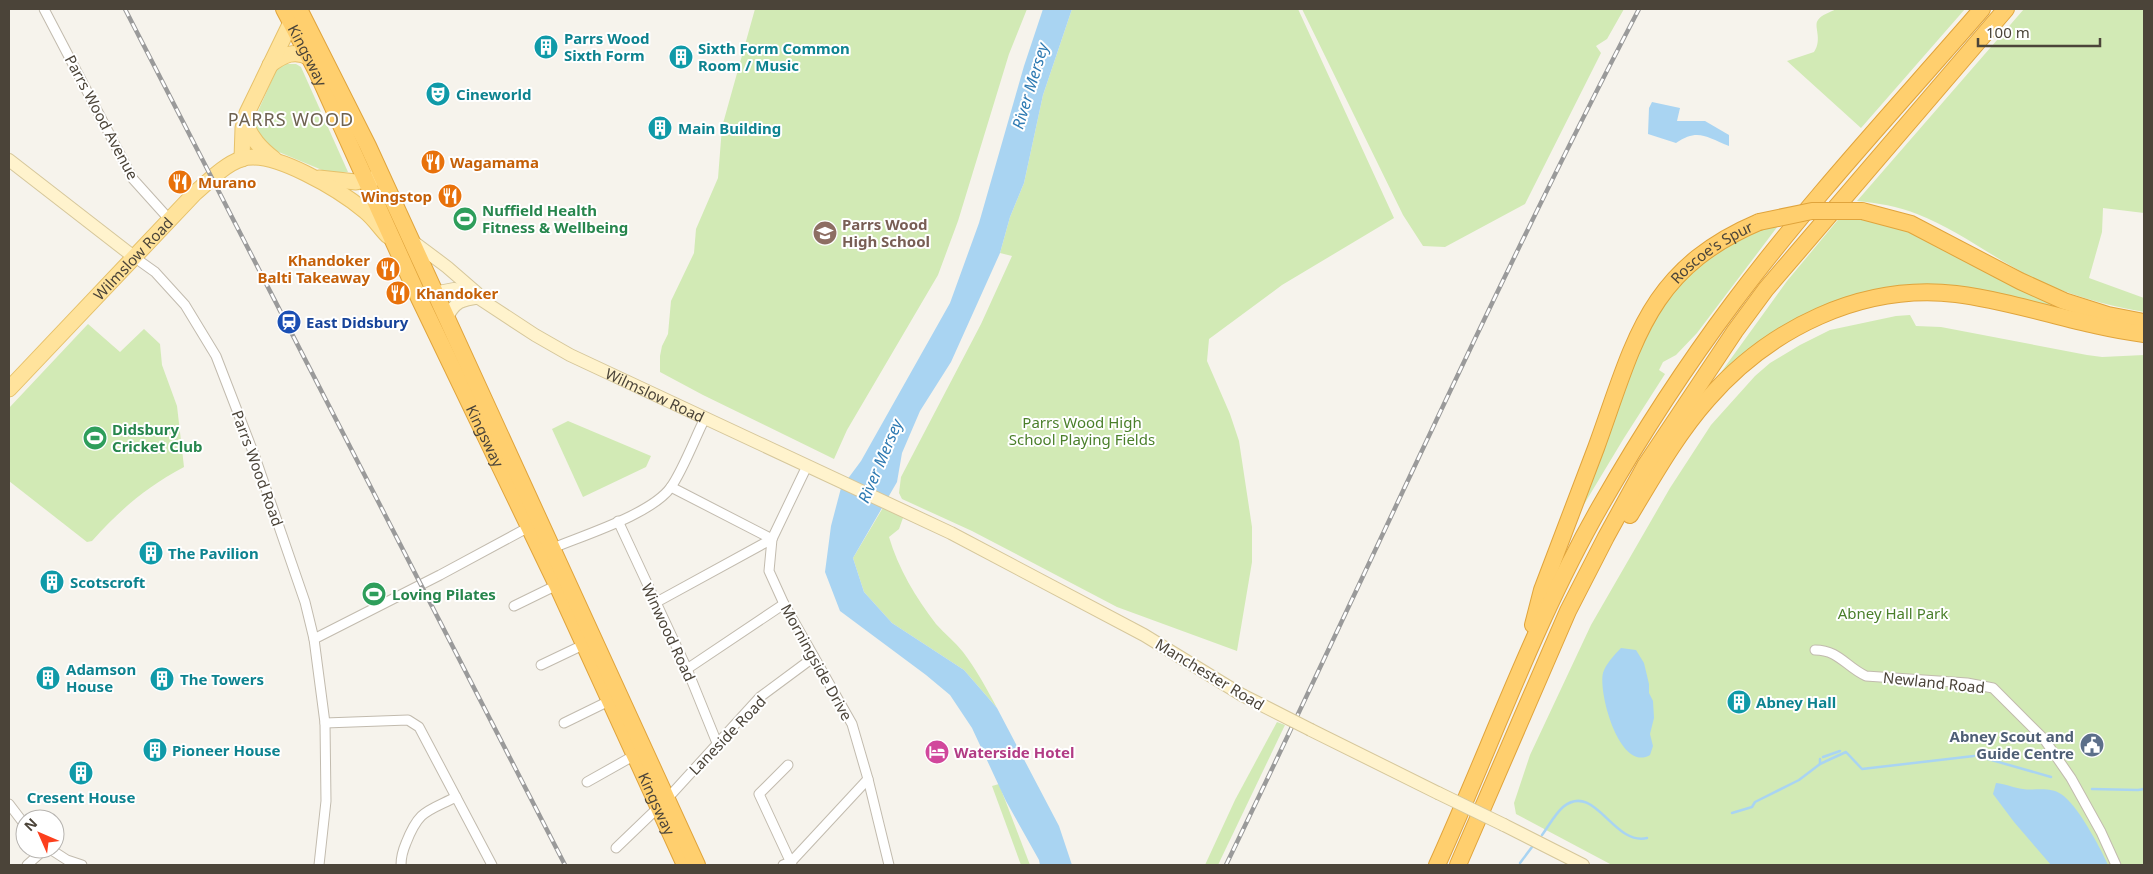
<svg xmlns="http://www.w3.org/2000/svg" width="2153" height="874" font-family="'Noto Sans',sans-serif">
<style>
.green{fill:#d2eab5}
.water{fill:#a9d4f2}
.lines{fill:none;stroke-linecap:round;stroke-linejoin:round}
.stream{stroke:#a9d4f2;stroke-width:2.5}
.street-casing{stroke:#c2bbae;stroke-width:11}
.secondary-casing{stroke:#d6c79b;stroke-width:14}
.primary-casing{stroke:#e6c16a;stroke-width:17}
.highway-casing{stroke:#e0a43c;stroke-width:18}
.street{stroke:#fff;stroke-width:9}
.secondary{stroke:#fff3cd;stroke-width:12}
.primary{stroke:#ffe39c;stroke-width:15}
.highway{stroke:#ffcf6e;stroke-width:16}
.rail-casing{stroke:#9a9a9a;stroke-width:4.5}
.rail{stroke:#fff;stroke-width:2.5;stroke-dasharray:8;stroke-linecap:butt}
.secondary-bridge-casing{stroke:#d6c79b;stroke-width:14;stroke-linecap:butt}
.highway-bridge-casing{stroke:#e0a43c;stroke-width:18;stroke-linecap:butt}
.secondary-bridge{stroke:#fff3cd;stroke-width:12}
.highway-bridge{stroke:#ffcf6e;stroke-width:16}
.labels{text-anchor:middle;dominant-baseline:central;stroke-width:4;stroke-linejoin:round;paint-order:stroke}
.culture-label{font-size:15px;font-weight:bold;fill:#0d838f;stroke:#fff;text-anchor:start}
.street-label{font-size:15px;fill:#4b4439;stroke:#fff}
.food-label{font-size:15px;font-weight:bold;fill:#c56008;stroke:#fff;text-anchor:start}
.leisure-label{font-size:15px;font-weight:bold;fill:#27864d;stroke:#fff;text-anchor:start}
.education-label{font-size:15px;font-weight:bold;fill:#785e54;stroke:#fff;text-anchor:start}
.transit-label{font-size:15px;font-weight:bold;fill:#164399;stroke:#fff;text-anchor:start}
.park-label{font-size:15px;fill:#4a7f2a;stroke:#fff}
.service-label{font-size:15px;font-weight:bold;fill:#4e5e75;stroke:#fff;text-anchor:end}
.hotel-label{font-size:15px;font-weight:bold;fill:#b23c85;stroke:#fff;text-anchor:start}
.water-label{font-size:16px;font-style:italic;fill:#2e7ab2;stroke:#fff}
.quarter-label{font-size:18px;letter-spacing:1px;fill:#6e6250;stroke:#fff}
</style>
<rect width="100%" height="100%" fill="#f6f3ec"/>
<g class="green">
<path d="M755,9H1027L1009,54L958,221L938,275L847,430L834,459L703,395L660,372V356L662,346L668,334L671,301L694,253L696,229L718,178L722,127Z"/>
<path d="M1072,9H1298L1394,218L1282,285L1209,339L1207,361L1230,414L1239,441L1252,527V562L1237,651L1117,607L972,531L902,499L899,493L901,477L981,324L1012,256L1000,253L1010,217L1024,183L1043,95Z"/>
<path d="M1302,9H1624L1607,39L1596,46L1601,53L1525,204L1445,247L1423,246L1403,215Z"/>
<path d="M1836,9H1965L1861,128L1787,61L1814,52C1823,39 1813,26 1818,20C1821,15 1831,12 1836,9Z"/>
<path d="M2024,9H2144V213L2103,208L2102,232L2089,278L2144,298V312C2105,305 2067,295 2031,277C1992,257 1958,230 1917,214C1898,206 1877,203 1857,201Z"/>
<path d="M286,64H296L301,67L348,172L333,173L322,170L262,145L253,126L254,120L277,69Z"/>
<path d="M1842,215L1905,228L2071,309L2070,313L1991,294L1857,297L1709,389L1787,281Z"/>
<path d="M1781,222L1697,333L1676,355L1663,362L1659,370L1665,374L1624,438L1583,506L1637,349L1676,284L1742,235Z"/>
<path d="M1910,315L1916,326L1941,327L2087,355L2102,357L2144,355V865H1612L1516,814L1514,803L1530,755L1591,625L1670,488L1711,425L1755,376L1770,363L1800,345L1830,330L1896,316Z"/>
<path d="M88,324L120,352L144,329L160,344L162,365L177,406L184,467C145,488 122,508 92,541L87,542L9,481V408Z"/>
<path d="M568,421L651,456L646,467L583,497L552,429Z"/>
<path d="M884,506L904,515L899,529L889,537C898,568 916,598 936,624C945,634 955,642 963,652C976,669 987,689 997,708L964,670L892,623L864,592L853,558Z"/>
<path d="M1277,722L1285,725L1218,865H1205L1235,800Z"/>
<path d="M999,784L1030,865H1021L992,786Z"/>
</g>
<g class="water">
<path d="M1043,9H1072L1043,95L1024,183L1010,217L1000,253L951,362L920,411L902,453L897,482L853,558L864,592L892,623L964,670L997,708L1059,826L1072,865H1040L1039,860L1006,801L972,728L950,695L926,675L840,611L825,572L831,526L841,488L861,461L950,303L979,223L1024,66Z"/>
<path d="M1652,102L1680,108L1677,121H1705L1729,135V146C1706,137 1698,128 1676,143L1648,134L1649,108Z"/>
<path d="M1621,648L1636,650L1644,663L1649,684V693L1653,701L1654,718L1650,734L1653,746L1650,755C1620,773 1598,693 1603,673C1605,665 1615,654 1621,648Z"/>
<path d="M1996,783C2006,784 2014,788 2023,789C2035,791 2049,786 2061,794C2077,804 2100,847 2108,865H2051L2014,822L1993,794Z"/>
</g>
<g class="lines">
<g class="stream">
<path d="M1823,757L1840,751"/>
<path d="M1820,759V764"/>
<path d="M1988,759L2051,777"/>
<path d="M2092,789L2138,790L2144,789"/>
<path d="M1732,813L1752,807L1755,802L1799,780L1820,764L1846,752L1862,769L1974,756"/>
<path d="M1542,835C1548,827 1555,814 1563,807C1595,781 1613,846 1647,838"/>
<path d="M1520,863L1532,847"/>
</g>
<defs>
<g id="street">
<path d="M44,9L133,179L169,219"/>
<path d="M134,257L155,272L185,305L216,356L255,457L305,602L314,639L325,723L326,801L319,865"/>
<path d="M807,466L772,539L769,571L784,604L852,724L868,779L889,865"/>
<path d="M671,487L772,539"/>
<path d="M618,521L687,669L717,743"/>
<path d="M553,548C584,535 652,514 671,487C683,470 695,438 705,418"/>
<path d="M655,603L772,539"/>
<path d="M514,606L557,585"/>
<path d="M314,639L440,575L529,527"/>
<path d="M1815,650C1839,650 1846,667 1866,676L1967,683L1993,688L2044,739L2071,778L2101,832L2116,865"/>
<path d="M541,665L583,645"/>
<path d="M687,669L784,604"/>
<path d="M325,723L408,720L419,727L492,865"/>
<path d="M564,723L609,701"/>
<path d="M788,765L759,794L792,865"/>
<path d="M587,782L635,755"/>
<path d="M9,804L25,825"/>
<path d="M616,848L667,799L760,697L814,657"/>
<path d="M50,849L67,860L82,865"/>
<path d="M27,865L45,849"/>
<path d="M401,865C401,857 403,850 406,843C419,810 426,812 456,797"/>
<path d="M783,865L791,862L868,779"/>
</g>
<g id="secondary">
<path d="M9,160L134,257"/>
<path d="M411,240L447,267L477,293"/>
<path id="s1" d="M428,294L454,289L468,291L535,335L570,355L951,533L1144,635L1242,695"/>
<path d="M446,319C455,301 461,300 480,297"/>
<path d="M1311,730L1438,793"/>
<path d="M1504,825L1583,865"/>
</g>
<g id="primary">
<path d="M270,65C283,55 295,49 310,58"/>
<path d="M245,122C251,138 260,148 274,159"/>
<path d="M242,159L243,128L247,113L295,14"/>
<path d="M319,178L356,182L377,178"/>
<path id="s2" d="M9,389L195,193C209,181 224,165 241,159C272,148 341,191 365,211C374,218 380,228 388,236"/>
</g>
<g id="highway">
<path id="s3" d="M284,9L317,72L419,298L557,585L685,865"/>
<path d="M299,9L368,146L697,865"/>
<path d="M1862,211L1911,224L2020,281L2064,301L2108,315L2144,322"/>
<path d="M1630,515C1654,475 1677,434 1708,399C1769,329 1861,283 1956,294C2020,302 2080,326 2144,334"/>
<path id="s4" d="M1533,625L1542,590C1560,543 1578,496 1596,448C1634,344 1646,270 1759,222"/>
<path d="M1437,865C1491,746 1536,618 1601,505C1641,435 1685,367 1733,303C1810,200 1898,106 1982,9"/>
<path d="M1458,865L1568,611L1606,537L1645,466L1735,331L1766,289L2006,9"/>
</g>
</defs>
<use href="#street" class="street-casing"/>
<use href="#secondary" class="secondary-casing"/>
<use href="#primary" class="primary-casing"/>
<use href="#highway" class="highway-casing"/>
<use href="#street" class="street"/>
<use href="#secondary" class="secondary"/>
<use href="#primary" class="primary"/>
<use href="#highway" class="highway"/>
<defs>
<g id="rail">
<path d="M125,9L565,865"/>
<path d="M1226,865C1364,580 1492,290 1639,9"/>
</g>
</defs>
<use href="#rail" class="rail-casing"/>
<use href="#rail" class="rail"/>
<defs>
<g id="secondary-bridge">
<path d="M1242,695L1311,730"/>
<path d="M1438,793L1504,825"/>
</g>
<path id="highway-bridge" d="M1759,222L1812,211H1862"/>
</defs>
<use href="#secondary-bridge" class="secondary-bridge-casing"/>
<use href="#highway-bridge" class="highway-bridge-casing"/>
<use href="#secondary-bridge" class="secondary-bridge"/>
<use href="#highway-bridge" class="highway-bridge"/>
</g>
<defs>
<symbol id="building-disc" viewBox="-11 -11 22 22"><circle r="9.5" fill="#0f9aa8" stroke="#fff"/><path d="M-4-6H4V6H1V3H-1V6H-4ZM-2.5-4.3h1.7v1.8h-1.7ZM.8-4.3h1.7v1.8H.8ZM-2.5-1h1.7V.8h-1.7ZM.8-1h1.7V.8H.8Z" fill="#fff"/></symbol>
<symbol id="theatre-disc" viewBox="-11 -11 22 22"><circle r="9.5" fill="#0f9aa8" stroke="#fff"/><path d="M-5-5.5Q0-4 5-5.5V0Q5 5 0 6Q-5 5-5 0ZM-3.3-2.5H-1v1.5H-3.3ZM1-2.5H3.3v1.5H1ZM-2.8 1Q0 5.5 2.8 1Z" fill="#fff"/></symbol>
<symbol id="restaurant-disc" viewBox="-11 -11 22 22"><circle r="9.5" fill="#e8710a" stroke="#fff"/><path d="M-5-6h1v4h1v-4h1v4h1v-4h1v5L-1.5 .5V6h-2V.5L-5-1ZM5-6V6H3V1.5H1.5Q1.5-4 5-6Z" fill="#fff"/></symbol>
<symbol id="stadium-disc" viewBox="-11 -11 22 22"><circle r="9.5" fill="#2e9e5b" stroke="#fff"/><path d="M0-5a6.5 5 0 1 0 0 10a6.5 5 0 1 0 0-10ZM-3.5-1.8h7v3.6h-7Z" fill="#fff"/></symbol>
<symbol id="school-disc" viewBox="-11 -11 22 22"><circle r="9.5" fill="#8d6e63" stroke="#fff"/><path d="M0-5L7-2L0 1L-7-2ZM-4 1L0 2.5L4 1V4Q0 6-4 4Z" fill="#fff"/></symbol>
<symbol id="station-disc" viewBox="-11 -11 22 22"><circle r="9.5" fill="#1a4fb4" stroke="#fff"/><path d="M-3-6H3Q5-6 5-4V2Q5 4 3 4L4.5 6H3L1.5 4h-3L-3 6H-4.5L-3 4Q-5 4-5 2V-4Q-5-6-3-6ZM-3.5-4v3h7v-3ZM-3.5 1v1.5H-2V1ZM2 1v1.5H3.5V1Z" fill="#fff"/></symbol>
<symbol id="civic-disc" viewBox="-11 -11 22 22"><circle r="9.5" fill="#5c6f8a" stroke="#fff"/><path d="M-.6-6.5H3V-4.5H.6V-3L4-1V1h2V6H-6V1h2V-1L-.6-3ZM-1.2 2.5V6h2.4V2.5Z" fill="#fff"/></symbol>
<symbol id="hotel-disc" viewBox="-11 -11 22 22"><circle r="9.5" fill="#d1479c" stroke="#fff"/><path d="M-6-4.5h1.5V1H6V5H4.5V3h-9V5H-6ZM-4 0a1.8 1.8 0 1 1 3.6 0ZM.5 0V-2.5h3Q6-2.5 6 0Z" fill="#fff"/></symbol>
</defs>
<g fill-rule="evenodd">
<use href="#building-disc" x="532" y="33" width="28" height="28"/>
<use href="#building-disc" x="667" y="43" width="28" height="28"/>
<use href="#theatre-disc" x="424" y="80" width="28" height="28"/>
<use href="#building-disc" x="646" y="114" width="28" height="28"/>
<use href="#restaurant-disc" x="419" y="148" width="28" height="28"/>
<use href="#restaurant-disc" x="166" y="168" width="28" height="28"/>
<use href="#restaurant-disc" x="436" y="182" width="28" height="28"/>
<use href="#stadium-disc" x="451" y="205" width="28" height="28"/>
<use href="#school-disc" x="811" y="219" width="28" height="28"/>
<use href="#restaurant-disc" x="374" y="255" width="28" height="28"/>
<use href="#restaurant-disc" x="384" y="279" width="28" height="28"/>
<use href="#station-disc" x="275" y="308" width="28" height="28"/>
<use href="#stadium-disc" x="81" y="424" width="28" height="28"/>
<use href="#building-disc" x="137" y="539" width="28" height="28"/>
<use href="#building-disc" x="38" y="568" width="28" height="28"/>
<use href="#stadium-disc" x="360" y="580" width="28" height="28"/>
<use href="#building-disc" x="34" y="664" width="28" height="28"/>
<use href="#building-disc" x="148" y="665" width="28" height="28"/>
<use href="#building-disc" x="1725" y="688" width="28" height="28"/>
<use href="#civic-disc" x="2078" y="731" width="28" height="28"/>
<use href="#building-disc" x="141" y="736" width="28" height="28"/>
<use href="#hotel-disc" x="923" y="738" width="28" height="28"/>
<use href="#building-disc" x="67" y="759" width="28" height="28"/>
</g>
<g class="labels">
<g class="culture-label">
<text x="564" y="38">Parrs Wood<tspan x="564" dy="17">Sixth Form</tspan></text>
<text x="698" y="48">Sixth Form Common<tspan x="698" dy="17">Room / Music</tspan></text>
<text x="456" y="94">Cineworld</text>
<text x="678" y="128">Main Building</text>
<text x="168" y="553">The Pavilion</text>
<text x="70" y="582">Scotscroft</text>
<text x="66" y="669">Adamson<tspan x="66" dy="17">House</tspan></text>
<text x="180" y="679">The Towers</text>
<text x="1756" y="702">Abney Hall</text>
<text x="172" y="750">Pioneer House</text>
<text x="81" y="797" text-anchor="middle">Cresent House</text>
</g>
<g class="street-label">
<text stroke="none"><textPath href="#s3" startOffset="52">Kingsway</textPath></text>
<text transform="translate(102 117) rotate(62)">Parrs Wood Avenue</text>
<text stroke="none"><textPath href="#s4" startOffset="422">Roscoe's Spur</textPath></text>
<text stroke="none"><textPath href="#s2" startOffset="180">Wilmslow Road</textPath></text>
<text stroke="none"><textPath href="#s1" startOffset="255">Wilmslow Road</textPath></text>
<text stroke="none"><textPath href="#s3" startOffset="472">Kingsway</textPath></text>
<text transform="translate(258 468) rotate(70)">Parrs Wood Road</text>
<text transform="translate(669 632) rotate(65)">Winwood Road</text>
<text transform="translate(817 662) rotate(61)">Morningside Drive</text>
<text transform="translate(1210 674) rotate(31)">Manchester Road</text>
<text transform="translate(1934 682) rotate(6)">Newland Road</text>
<text transform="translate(727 735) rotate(-46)">Laneside Road</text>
<text stroke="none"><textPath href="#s3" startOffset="878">Kingsway</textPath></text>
</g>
<g class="food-label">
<text x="450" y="162">Wagamama</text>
<text x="198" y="182">Murano</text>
<text x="432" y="196" text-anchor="end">Wingstop</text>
<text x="370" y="260" text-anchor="end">Khandoker<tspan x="370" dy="17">Balti Takeaway</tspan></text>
<text x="416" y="293">Khandoker</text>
</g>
<g class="leisure-label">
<text x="482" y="210">Nuffield Health<tspan x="482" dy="17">Fitness &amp; Wellbeing</tspan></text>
<text x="112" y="429">Didsbury<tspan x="112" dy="17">Cricket Club</tspan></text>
<text x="392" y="594">Loving Pilates</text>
</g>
<g class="education-label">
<text x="842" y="224">Parrs Wood<tspan x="842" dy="17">High School</tspan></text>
</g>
<g class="transit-label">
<text x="306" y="322">East Didsbury</text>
</g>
<g class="park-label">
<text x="1082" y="422">Parrs Wood High<tspan x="1082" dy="17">School Playing Fields</tspan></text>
<text x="1893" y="613">Abney Hall Park</text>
</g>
<g class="service-label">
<text x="2074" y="736">Abney Scout and<tspan x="2074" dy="17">Guide Centre</tspan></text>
</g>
<g class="hotel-label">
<text x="954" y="752">Waterside Hotel</text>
</g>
<g class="water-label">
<text transform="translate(1030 86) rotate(-73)">River Mersey</text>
<text transform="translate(880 461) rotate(-67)">River Mersey</text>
</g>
<g class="quarter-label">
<text x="291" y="119">PARRS WOOD</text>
</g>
</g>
<rect width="2153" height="874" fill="none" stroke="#4b4439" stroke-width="20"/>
<g transform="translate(40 834) rotate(315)"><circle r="24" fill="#ffffff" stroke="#b7b4b0"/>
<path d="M0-4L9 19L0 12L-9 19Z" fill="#fc3f1d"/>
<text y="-8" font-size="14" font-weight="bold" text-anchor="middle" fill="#4b4439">N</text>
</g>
<path d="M1978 38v8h122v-8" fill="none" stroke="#4b4439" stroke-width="2.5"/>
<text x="1986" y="38" font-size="15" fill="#4b4439" stroke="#ffffff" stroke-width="4" paint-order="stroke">100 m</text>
</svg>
